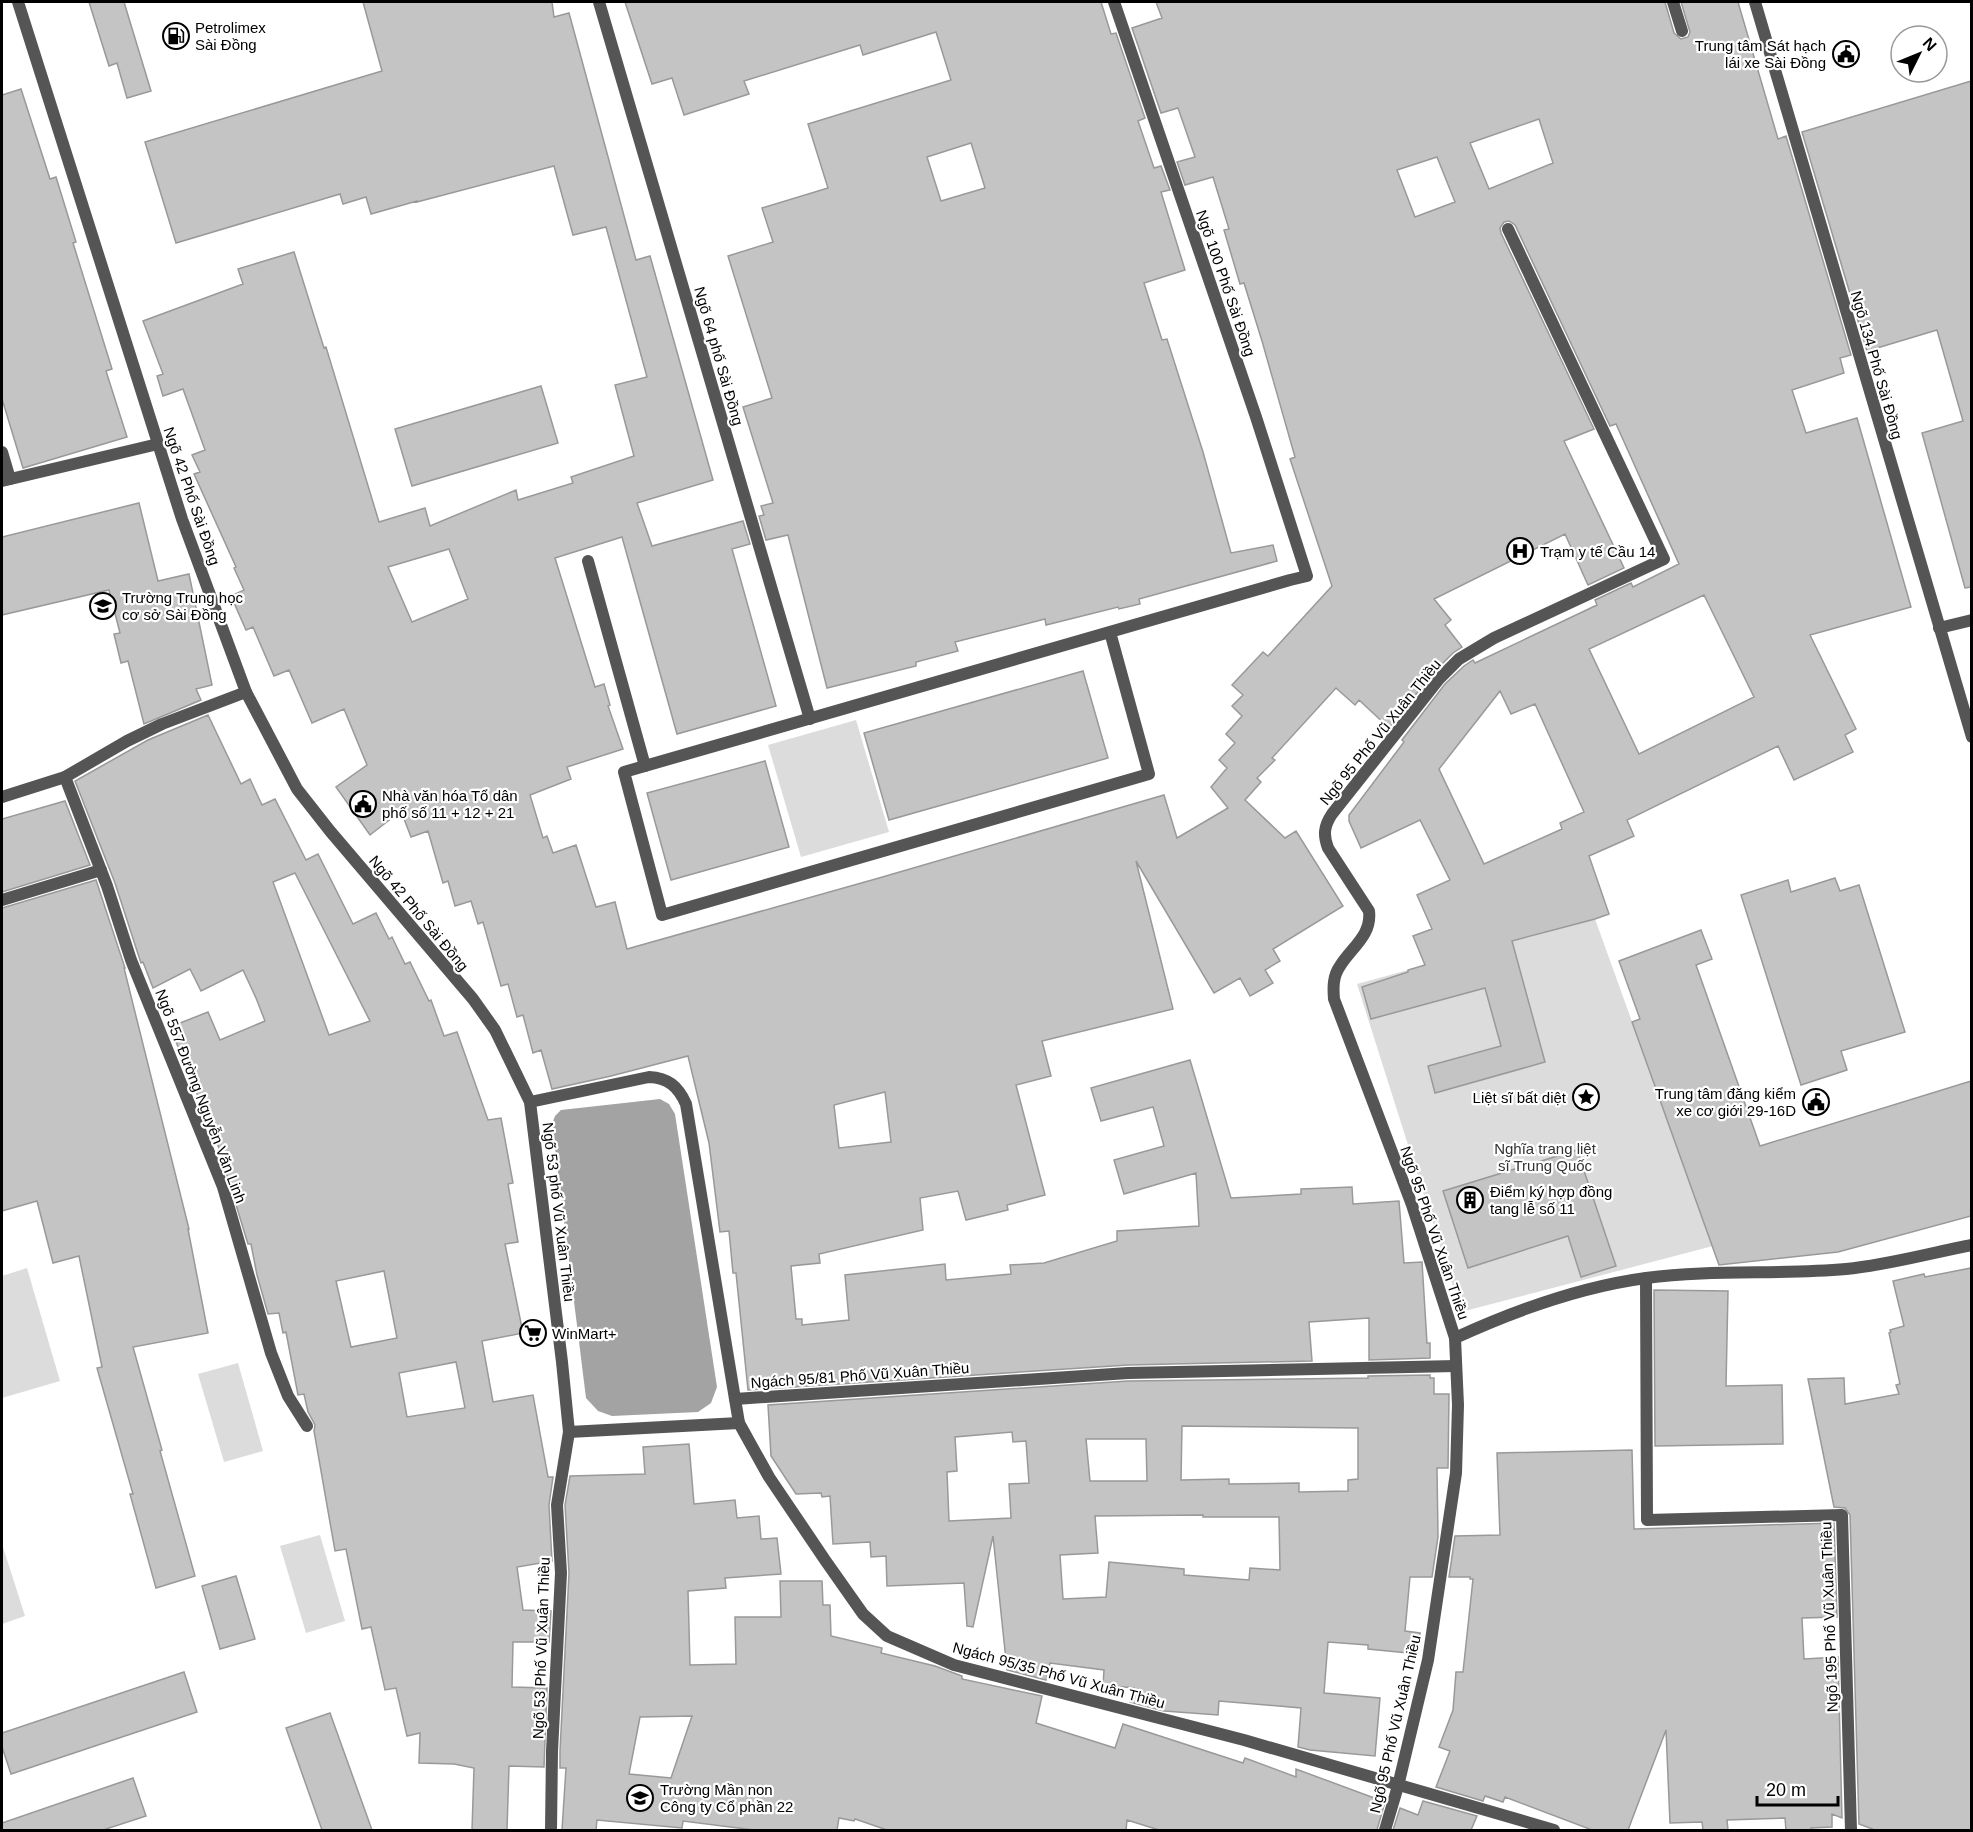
<svg xmlns="http://www.w3.org/2000/svg" width="1973" height="1832" font-family="Helvetica,sans-serif">
<style>
.green{fill:#dcdcdc}
.water{fill:#a3a3a3}
.building{fill:#c4c4c4;stroke:#999;stroke-width:1.5;fill-rule:evenodd}
.lines{fill:none;stroke-linecap:round;stroke-linejoin:round}
.street{stroke:#555;stroke-width:12}
.labels{text-anchor:middle;dominant-baseline:central;stroke-width:4.5;stroke-linejoin:round;paint-order:stroke}
.poi-label{font-size:15px;fill:#000;stroke:#fff;text-anchor:start}
.street-label{font-size:15px;fill:#000;stroke:#fff}
.park-label{font-size:15px;fill:#333;stroke:#fff}
</style>
<rect width="100%" height="100%" fill="#fff"/>
<g class="green">
<path d="M856,720L889,832L801,857L768,745Z"/>
<path d="M1595,919L1713,1246L1461,1312L1357,984Z"/>
<path d="M27,1268L60,1381L2,1398V1276Z"/>
<path d="M238,1363L263,1451L224,1462L198,1374Z"/>
<path d="M320,1535L345,1621L306,1633L280,1546Z"/>
<path d="M2,1544L25,1616L2,1624Z"/>
</g>
<path class="water" d="M660,1099L669,1104L675,1114L717,1387L711,1403L698,1412L612,1416L598,1411L586,1398L552,1124L555,1116L561,1110Z"/>
<g class="building">
<path d="M89,2H124L151,91L127,98L117,63L109,66Z"/>
<path d="M363,2H552L554,17L569,13L636,260L650,256L713,480L637,503L652,546L743,521L750,544L732,549L776,706L677,734L622,537L555,558L595,687L604,684L610,705L608,706L623,749L567,767L571,779L530,795L543,838L547,836L553,853L576,845L596,907L615,902L627,949L879,878L1164,795L1177,838L1228,808L1211,787L1227,768L1219,760L1235,743L1226,734L1242,716L1232,706L1243,695L1232,685L1263,652L1268,656L1332,586L1290,459L1295,457L1262,341L1244,283L1240,284L1224,230L1229,229L1213,177L1185,185L1177,162L1195,157L1178,108L1161,113L1132,28L1162,18L1156,2H1665L1674,33L1681,39L1688,37L1690,32L1681,2H1738L1778,139L1786,136L1851,355L1840,358L1844,373L1792,390L1806,433L1857,418L1911,607L1810,635L1856,729L1845,735L1853,752L1794,780L1778,746L1627,820L1634,836L1589,856L1609,914L1595,919L1512,941L1545,1062L1435,1093L1428,1066L1501,1046L1485,988L1371,1019L1362,987L1408,972V970L1425,965L1413,936L1432,929L1417,895L1450,880L1420,820L1361,848L1349,821V815L1404,742L1402,740L1445,684L1464,666L1473,660L1475,663L1597,605L1595,600L1631,583L1633,587L1679,564L1616,424L1610,426L1515,225L1509,221L1504,222L1500,228L1501,233L1594,429L1564,441L1624,568L1588,585L1565,534L1434,599L1451,620L1445,625L1462,647L1453,653L1433,673L1389,728L1359,700L1355,705L1336,688L1272,758L1275,760L1257,778L1261,782L1245,800L1285,838L1296,831L1343,906L1273,949L1280,961L1265,970L1273,983L1250,996L1240,978L1214,993L1136,861L1173,1009L1042,1041L1051,1076L1016,1085L1045,1195L1007,1205L1008,1210L966,1220L958,1191L920,1198L923,1230L819,1254L820,1263L791,1266L796,1319H802V1325L849,1320L845,1275L945,1264L946,1280L1011,1274L1010,1265L1044,1263L1117,1241V1231L1199,1226L1196,1173L1124,1194L1114,1160L1164,1146L1153,1107L1101,1121L1091,1088L1190,1060L1231,1198L1301,1194V1189L1352,1187L1353,1204L1399,1201L1404,1263L1422,1262L1427,1343H1430V1358L1369,1360V1318L1309,1322L1312,1361L1128,1365L748,1390L736,1273H733L729,1231L720,1232L709,1143L688,1056L611,1076L552,1089L541,1050L533,1053L523,1015L517,1017L508,984L501,986L483,922L478,924L471,901L455,906L448,881L443,883L428,831L411,837L401,811L370,835L336,787L367,765L344,709L312,723L289,670L274,676L253,627L246,630L231,596L244,590L234,568L236,567L194,474L200,472L192,455L205,450L183,389L163,396L157,376L163,374L143,321L243,284L238,269L294,252L324,348L326,347L379,522L425,508L430,526L516,490L518,500L573,483L571,477L634,456L615,385L647,377L606,227L573,235L554,166L417,202V201L371,214L366,197L343,204L340,194L176,243L145,142L382,71ZM1539,119L1553,163L1489,189L1470,143ZM1437,157L1455,202L1415,217L1397,170ZM449,549L468,599L412,622L388,567ZM1704,595L1754,697L1639,754L1589,649ZM1500,691L1511,714L1535,704L1584,812L1560,823L1562,829L1484,864L1439,769ZM885,1092L891,1142L839,1148L834,1105Z"/>
<path d="M625,2H1101L1111,34L1116,33L1145,118L1138,121L1154,168L1161,166L1170,190L1161,192L1185,270L1144,283L1162,340L1167,339L1203,452L1231,553L1273,545L1277,561L1139,599L1140,604L1119,609L1118,607L1046,625L1045,619L955,642L958,651L916,662V666L827,688L788,535L766,540L759,516L764,515L761,506L773,503L743,407L772,398L728,256L773,242L762,208L828,188L808,124L951,80L936,32L863,55L860,45L744,81L749,94L684,115L672,78L652,84ZM971,143L985,188L941,201L927,157Z"/>
<path d="M1971,81V587L1965,588L1922,433L1963,421L1937,330L1867,351L1802,132Z"/>
<path d="M21,89L50,179L56,177L76,242L73,243L112,369L106,371L127,437L23,468L2,399V95Z"/>
<path d="M541,386L558,443L412,486L395,429Z"/>
<path d="M139,503L158,581L189,574L212,685L196,689L201,700L144,724L128,661L121,663L114,634L120,633L109,590L2,615V537Z"/>
<path d="M1083,671L1108,758L889,820L864,733Z"/>
<path d="M208,715L241,784L250,779L262,805L275,799L306,860L318,854L353,924L376,913L389,939L392,937L405,964L410,962L429,1001L431,1000L444,1036L457,1032L488,1120L501,1118L513,1183L508,1184L518,1242L505,1244L523,1333L482,1341L493,1402L533,1395L548,1477H553L549,1505L552,1561L517,1567L523,1610L551,1611L549,1642H513L512,1687L547,1688L544,1767L509,1766L507,1830H472L474,1768L454,1764L419,1763L420,1733L407,1736L396,1688L385,1690L371,1627L362,1629L346,1549L335,1551L314,1431L315,1425L308,1412L304,1394L298,1395L286,1332L283,1333L279,1313L268,1314L257,1275L251,1244H248L225,1169L227,1168L170,1027L208,1012L220,1040L265,1021L256,998L243,970L201,991L190,969L153,988L143,962L141,963L139,957L115,883L75,781L148,740ZM295,873L370,1021L329,1035L273,882ZM384,1271L397,1338L351,1347L336,1281ZM456,1362L465,1408L407,1417L399,1373Z"/>
<path d="M765,761L789,847L671,880L647,793Z"/>
<path d="M65,801L90,865L2,892V819Z"/>
<path d="M1835,878L1840,891L1859,885L1905,1032L1841,1051L1847,1070L1801,1085L1741,895L1788,880L1791,892Z"/>
<path d="M96,880L125,968H124L189,1229H188L208,1333L133,1347L162,1450L160,1451L195,1576L156,1588L130,1494H133L97,1368L102,1367L79,1256L53,1263L37,1201L2,1211V908Z"/>
<path d="M1701,930L1712,959L1696,965L1760,1146L1971,1081V1216L1838,1252L1719,1265L1632,1022L1640,1019L1619,961Z"/>
<path d="M1577,1150L1616,1266L1581,1277L1568,1236L1468,1268L1443,1191Z"/>
<path d="M1971,1268V1830H1875L1859,1824L1850,1515L1845,1508L1834,1507L1808,1379L1844,1378L1845,1404L1899,1394L1896,1385L1900,1384L1889,1333L1891,1332L1890,1330L1904,1326L1893,1281L1924,1274L1925,1277Z"/>
<path d="M1654,1290L1728,1291L1726,1386L1782,1385L1783,1444L1655,1446Z"/>
<path d="M1430,1375V1378H1434V1394H1449L1448,1468H1437L1438,1537L1432,1577H1410L1405,1631L1420,1633L1418,1654L1368,1649V1645L1328,1642L1324,1693L1380,1698L1375,1756L1310,1750L1298,1747L1301,1708L1219,1701L1218,1715L1164,1711L1130,1702L1134,1688L1103,1685L1104,1670L1050,1663L1046,1680L1007,1670L993,1536L973,1627L967,1626L964,1583L887,1586L886,1556L871,1557L870,1542L833,1544L830,1496L822,1497L821,1493L796,1494L771,1456L768,1405L1128,1381L1368,1378V1376ZM1182,1426L1358,1428V1479L1348,1480V1491L1299,1492V1483L1229,1484V1479L1181,1480ZM1012,1432L1013,1442L1026,1441L1029,1483L1009,1484L1011,1518L949,1521L947,1472L957,1471L955,1437ZM1086,1439H1146L1147,1481H1090ZM1203,1515V1517H1279L1280,1570L1250,1568L1249,1580L1184,1575V1569L1109,1562L1106,1597L1063,1599L1060,1555L1098,1553L1095,1516Z"/>
<path d="M689,1444L694,1504L735,1500L737,1518L759,1516L761,1539L777,1538L781,1574L725,1578L726,1588L688,1591L690,1665L736,1664L735,1617H781L780,1581H822L823,1605H830L831,1636L882,1648L881,1653L935,1666L962,1676V1679L1042,1696L1036,1723L1115,1748L1123,1724L1243,1763L1245,1758L1296,1777V1769L1385,1802L1377,1830H1159L1127,1820L1126,1830H887L855,1819L854,1821L839,1818L837,1830H754L683,1821L682,1828L597,1820L596,1830H562L566,1768H560V1751L569,1573L565,1505L570,1476L645,1474L643,1447ZM692,1716L671,1778L629,1774L640,1717Z"/>
<path d="M1632,1450L1634,1529L1834,1523L1837,1617L1802,1618L1804,1659L1838,1657L1842,1818L1832,1814V1827L1811,1828L1812,1830H1786L1785,1818L1727,1820L1728,1830H1703L1702,1822L1670,1823L1666,1730L1628,1830H1592L1505,1797L1503,1802L1485,1796L1483,1801L1436,1787L1450,1751L1439,1747L1453,1710L1456,1672H1463L1473,1579H1470V1577H1449L1455,1536L1500,1535L1497,1453Z"/>
<path d="M236,1576L255,1639L220,1649L202,1586Z"/>
<path d="M184,1672L197,1712L11,1774L2,1747V1733Z"/>
<path d="M330,1713L372,1830H322L286,1728Z"/>
<path d="M133,1778L146,1816L103,1830H2V1823Z"/>
<path d="M1423,1801L1477,1816L1471,1830H1393L1400,1808L1418,1815Z"/>
</g>
<g class="lines">
<g class="street">
<path d="M18,2L182,519L246,692L297,789L330,831L473,999L495,1030L530,1102L562,1362L569,1432L557,1505L561,1573L552,1751L551,1830"/>
<path d="M599,2L810,719"/>
<path d="M1673,2L1682,31"/>
<path d="M1755,2L1972,737"/>
<path d="M2,452L10,479"/>
<path d="M2,481L158,444"/>
<path d="M588,561L645,766"/>
<path d="M1939,628L1972,620"/>
<path d="M1110,632L1149,774L662,915L624,772L1290,580L1307,576L1256,417L1114,2"/>
<path d="M65,777L107,886L131,960L223,1187L271,1353L288,1396L307,1426"/>
<path d="M2,797L65,777L127,741L162,724L246,692"/>
<path d="M2,900L101,870"/>
<path d="M530,1102L649,1077C668,1078 678,1086 686,1104L735,1399L1128,1373L1456,1366"/>
<path d="M1646,1278L1647,1520L1842,1515L1851,1830"/>
<path d="M1455,1338L1412,1205L1334,999C1333,987 1333,976 1340,966C1352,947 1372,935 1369,911L1328,848C1323,835 1324,826 1332,814L1439,679L1459,659L1494,638L1664,559L1508,229"/>
<path d="M735,1399L739,1423"/>
<path d="M569,1432L739,1423L769,1477L825,1560L863,1614L887,1636L954,1665L1244,1740L1554,1830"/>
<path d="M1385,1830L1398,1786L1428,1660L1456,1473L1458,1405L1455,1338C1516,1310 1579,1287 1646,1278C1712,1269 1779,1275 1846,1269C1888,1265 1930,1253 1972,1245"/>
</g>
</g>
<defs>
<symbol id="fuel-ring" viewBox="-11 -11 22 22"><circle r="9.5" fill="#fff" stroke="#000" stroke-width="1.5"/><path d="M-5.5-6h7V0h2V4h1.3V-2.5L3-4.5l.8-.8L6-3V5H2.5V1h-1V6h-7ZM-4.2-4.7v3.2H.2V-4.7Z" fill="#000"/></symbol>
<symbol id="civic-ring" viewBox="-11 -11 22 22"><circle r="9.5" fill="#fff" stroke="#000" stroke-width="1.5"/><path d="M-.6-6.5H3V-4.5H.6V-3L4-1V1h2V6H-6V1h2V-1L-.6-3ZM-1.2 2.5V6h2.4V2.5Z" fill="#000"/></symbol>
<symbol id="hospital-ring" viewBox="-11 -11 22 22"><circle r="9.5" fill="#fff" stroke="#000" stroke-width="1.5"/><path d="M-5-5h3v3.5h4V-5h3V5h-3V1.5h-4V5h-3Z" fill="#000"/></symbol>
<symbol id="school-ring" viewBox="-11 -11 22 22"><circle r="9.5" fill="#fff" stroke="#000" stroke-width="1.5"/><path d="M0-5L7-2L0 1L-7-2ZM-4 1L0 2.5L4 1V4Q0 6-4 4Z" fill="#000"/></symbol>
<symbol id="sight-ring" viewBox="-11 -11 22 22"><circle r="9.5" fill="#fff" stroke="#000" stroke-width="1.5"/><path d="M0-6L1.8-2.2L6-1.7L2.9 1.2L3.7 5.4L0 3.3L-3.7 5.4L-2.9 1.2L-6-1.7L-1.8-2.2Z" fill="#000"/></symbol>
<symbol id="building-ring" viewBox="-11 -11 22 22"><circle r="9.5" fill="#fff" stroke="#000" stroke-width="1.5"/><path d="M-4-6H4V6H1V3H-1V6H-4ZM-2.5-4.3h1.7v1.8h-1.7ZM.8-4.3h1.7v1.8H.8ZM-2.5-1h1.7V.8h-1.7ZM.8-1h1.7V.8H.8Z" fill="#000"/></symbol>
<symbol id="supermarket-ring" viewBox="-11 -11 22 22"><circle r="9.5" fill="#fff" stroke="#000" stroke-width="1.5"/><path d="M-6-5.5h2.5l.6 2H6L4.5 2H-2.5L-4.4-4H-6ZM-1.5 3.2a1.3 1.3 0 1 0 .1 0ZM3 3.2a1.3 1.3 0 1 0 .1 0Z" fill="#000"/></symbol>
</defs>
<g fill-rule="evenodd">
<use href="#fuel-ring" x="161" y="21" width="30" height="30"/>
<use href="#civic-ring" x="1831" y="39" width="30" height="30"/>
<use href="#hospital-ring" x="1505" y="536" width="30" height="30"/>
<use href="#school-ring" x="88" y="591" width="30" height="30"/>
<use href="#civic-ring" x="348" y="789" width="30" height="30"/>
<use href="#sight-ring" x="1571" y="1082" width="30" height="30"/>
<use href="#civic-ring" x="1801" y="1087" width="30" height="30"/>
<use href="#building-ring" x="1455" y="1185" width="30" height="30"/>
<use href="#supermarket-ring" x="518" y="1318" width="30" height="30"/>
<use href="#school-ring" x="625" y="1783" width="30" height="30"/>
</g>
<g class="labels">
<g class="poi-label">
<text x="195" y="27">Petrolimex<tspan x="195" dy="17">Sài Đồng</tspan></text>
<text x="1826" y="45" text-anchor="end">Trung tâm Sát hạch<tspan x="1826" dy="17">lái xe Sài Đồng</tspan></text>
<text x="1540" y="551">Trạm y tế Cầu 14</text>
<text x="122" y="597">Trường Trung học<tspan x="122" dy="17">cơ sở Sài Đồng</tspan></text>
<text x="382" y="795">Nhà văn hóa Tổ dân<tspan x="382" dy="17">phố số 11 + 12 + 21</tspan></text>
<text x="1796" y="1093" text-anchor="end">Trung tâm đăng kiểm<tspan x="1796" dy="17">xe cơ giới 29-16D</tspan></text>
<text x="1566" y="1097" text-anchor="end">Liệt sĩ bất diệt</text>
<text x="1490" y="1191">Điểm ký hợp đồng<tspan x="1490" dy="17">tang lễ số 11</tspan></text>
<text x="552" y="1333">WinMart+</text>
<text x="660" y="1789">Trường Mần non<tspan x="660" dy="17">Công ty Cổ phần 22</tspan></text>
</g>
<g class="street-label">
<text transform="translate(1226 283) rotate(71)">Ngõ 100 Phố Sài Đồng</text>
<text transform="translate(719 356) rotate(74)">Ngõ 64 phố Sài Đồng</text>
<text transform="translate(1877 365) rotate(74)">Ngõ 134 Phố Sài Đồng</text>
<text transform="translate(192 496) rotate(71)">Ngõ 42 Phố Sài Đồng</text>
<text transform="translate(1380 732) rotate(-51)">Ngõ 95 Phố Vũ Xuân Thiều</text>
<text transform="translate(419 913) rotate(50)">Ngõ 42 Phố Sài Đồng</text>
<text transform="translate(201 1096) rotate(69)">Ngõ 557 Đường Nguyễn Văn Linh</text>
<text transform="translate(559 1212) rotate(83)">Ngõ 53 phố Vũ Xuân Thiều</text>
<text transform="translate(1435 1233) rotate(71)">Ngõ 95 Phố Vũ Xuân Thiều</text>
<text transform="translate(860 1375) rotate(-4)">Ngách 95/81 Phố Vũ Xuân Thiều</text>
<text transform="translate(1829 1617) rotate(-92)">Ngõ 195 Phố Vũ Xuân Thiều</text>
<text transform="translate(541 1648) rotate(-88)">Ngõ 53 Phố Vũ Xuân Thiều</text>
<text transform="translate(1059 1675) rotate(15)">Ngách 95/35 Phố Vũ Xuân Thiều</text>
<text transform="translate(1395 1724) rotate(-77)">Ngõ 95 Phố Vũ Xuân Thiều</text>
</g>
<g class="park-label">
<text x="1545" y="1148">Nghĩa trang liệt<tspan x="1545" dy="17">sĩ Trung Quốc</tspan></text>
</g>
</g>
<rect width="1973" height="1832" fill="none" stroke="#000000" stroke-width="6"/>
<g transform="translate(1919 54) rotate(47)"><circle r="28" fill="#ffffff" stroke="#999999" stroke-width="1.5"/>
<path d="M0-4.5L10 22L0 15L-10 22Z" fill="#000000"/>
<text y="-9" font-size="16" font-weight="bold" text-anchor="middle" fill="#000000">N</text>
</g>
<path d="M1757 1796v9h81v-9" fill="none" stroke="#000000" stroke-width="3"/>
<text x="1766" y="1796" font-size="18" fill="#000000" stroke="#ffffff" stroke-width="4.5" paint-order="stroke">20 m</text>
</svg>
